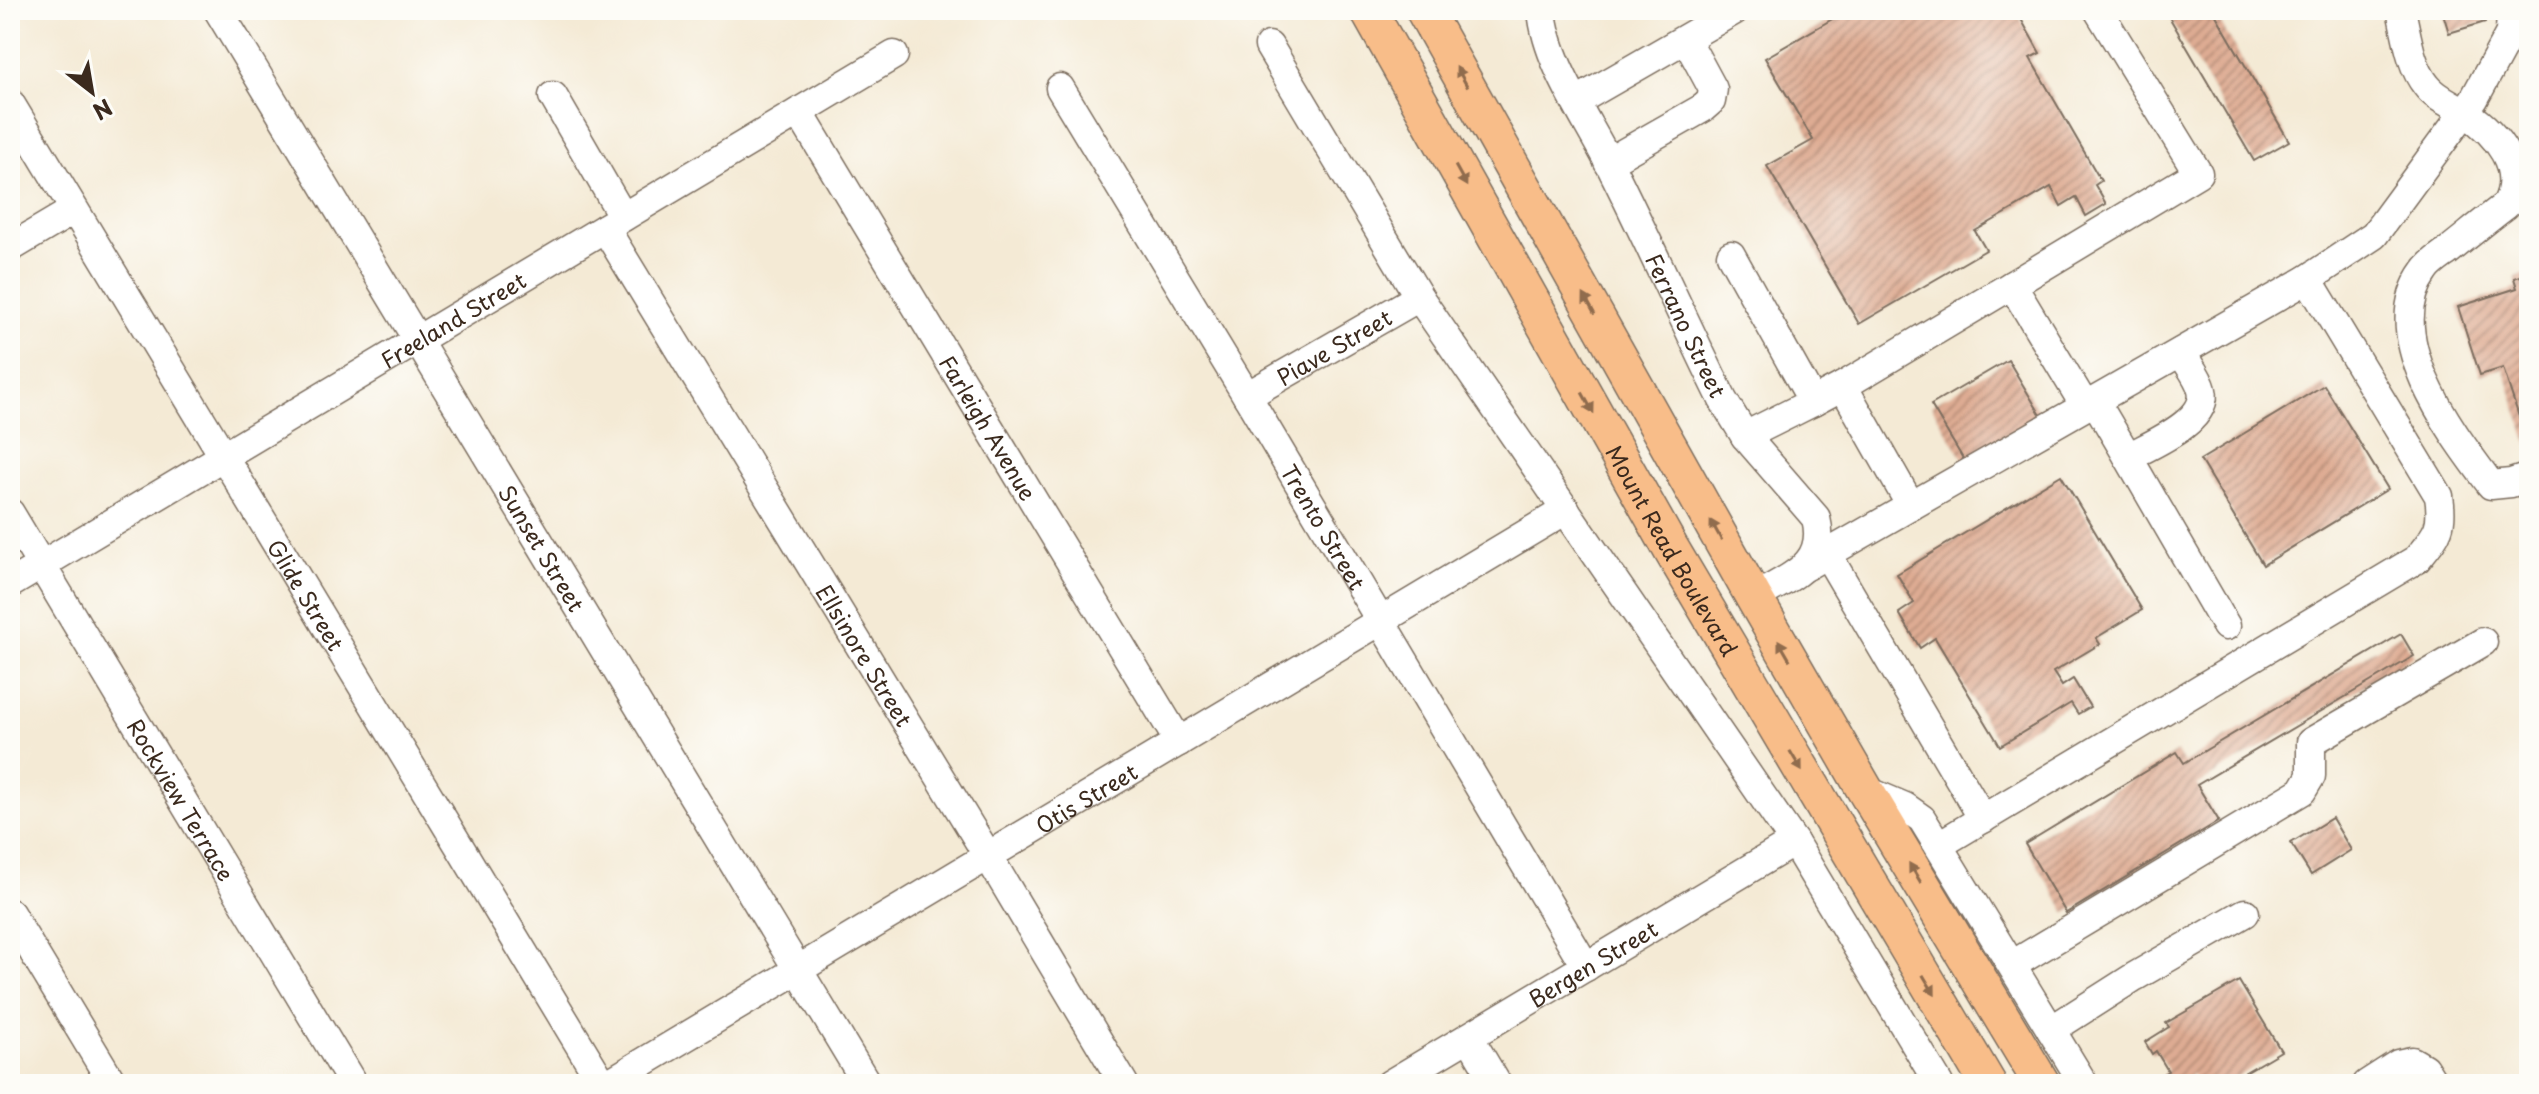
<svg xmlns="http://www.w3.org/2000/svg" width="2539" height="1094" font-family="'Playpen Sans',sans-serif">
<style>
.building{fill:url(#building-hatch)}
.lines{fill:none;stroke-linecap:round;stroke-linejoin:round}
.minor-casing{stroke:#7c6d5e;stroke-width:31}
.major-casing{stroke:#7c6d5e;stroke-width:39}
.minor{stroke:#fff;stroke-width:28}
.major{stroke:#f8bd89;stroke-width:36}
.oneway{fill:#906c4e}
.labels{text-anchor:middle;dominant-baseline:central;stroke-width:7;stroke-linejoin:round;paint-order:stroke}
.street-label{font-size:22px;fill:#3b2a1e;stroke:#fdfcf7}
</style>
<defs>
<pattern id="building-hatch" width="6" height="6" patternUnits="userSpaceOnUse" patternTransform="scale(2)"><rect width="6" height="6" fill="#deac93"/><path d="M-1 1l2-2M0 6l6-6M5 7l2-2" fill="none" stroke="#b58c77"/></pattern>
</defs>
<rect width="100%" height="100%" fill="#fdfcf7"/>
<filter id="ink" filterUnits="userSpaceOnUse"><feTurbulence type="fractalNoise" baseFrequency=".0125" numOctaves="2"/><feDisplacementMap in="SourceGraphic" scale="16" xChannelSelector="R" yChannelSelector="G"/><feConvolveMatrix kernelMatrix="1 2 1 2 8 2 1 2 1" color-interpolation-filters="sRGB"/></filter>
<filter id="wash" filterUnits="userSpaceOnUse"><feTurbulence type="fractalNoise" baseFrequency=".006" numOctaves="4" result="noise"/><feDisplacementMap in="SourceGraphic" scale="32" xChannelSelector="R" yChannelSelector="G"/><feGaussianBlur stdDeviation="1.8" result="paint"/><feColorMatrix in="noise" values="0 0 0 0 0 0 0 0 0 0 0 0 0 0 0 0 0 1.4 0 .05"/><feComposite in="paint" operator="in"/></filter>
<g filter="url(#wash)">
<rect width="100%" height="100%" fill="#f4ead5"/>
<g id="blocks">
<g class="building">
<path d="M1848,10H2016L2040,53L2030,58L2101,181L2095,185L2106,204L2086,216L2076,197L2061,206L2051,187L1975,231L1986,250L1859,324L1767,166L1813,140L1765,58Z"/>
<path d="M2165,10H2213L2289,141L2254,161Z"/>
<path d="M2442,10H2481L2485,22L2449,33Z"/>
<path d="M2529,273V444H2528L2503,368L2480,375L2458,307L2517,288L2514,278Z"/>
<path d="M2008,360L2042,417L1965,462L1931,405Z"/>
<path d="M2324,385L2388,489L2263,565L2200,460Z"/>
<path d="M2061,475L2142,610L2096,638L2100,644L2053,672L2062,686L2073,679L2090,707L2078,714L2071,703L2000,746L1935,638L1920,648L1899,613L1914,603L1897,574Z"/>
<path d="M2401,634L2414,656L2197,785L2219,821L2066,913L2025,844L2177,752L2184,763Z"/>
<path d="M2332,818L2351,850L2311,875L2291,843Z"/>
<path d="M2239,981L2281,1051L2225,1084H2198L2192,1074L2175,1084H2169L2163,1074L2168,1071L2156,1051L2152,1054L2145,1042L2169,1027L2166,1023Z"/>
</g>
</g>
</g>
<g filter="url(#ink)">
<use href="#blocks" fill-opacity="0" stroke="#7c6d5e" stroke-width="2"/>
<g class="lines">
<defs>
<g id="minor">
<path id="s1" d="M218,10L867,1084"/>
<path id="s2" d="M1542,10C1546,61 1585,116 1608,161C1648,240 1684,321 1723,400L1745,436L1816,518C1828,566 1788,577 1754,598"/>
<path d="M2401,10C2407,35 2410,65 2426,85C2436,99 2453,104 2466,113C2496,133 2526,168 2506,205C2486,220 2467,236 2448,251C2440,257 2430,263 2425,271C2377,336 2453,434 2491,485L2511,483L2529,477"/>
<path d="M1269,46L1419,297L1794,842L1939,1084"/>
<path id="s3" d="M1060,88L1247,396L1586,967"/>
<path d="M553,96L623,217"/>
<path d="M1577,101L1735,10"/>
<path id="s4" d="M10,103L603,1084"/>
<path id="s5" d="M799,112L1179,742"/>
<path d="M1608,162L1703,108L1711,101L1713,89L1686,39"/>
<path id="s6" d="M605,228L988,856L1124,1084"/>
<path d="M10,248L74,210"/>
<path d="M1731,255L1813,402L1843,386"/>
<path d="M2012,285L2198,173L2098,10"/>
<path id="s7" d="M1247,396L1419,297"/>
<path d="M2095,401L2128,457C2150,445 2210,421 2202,390C2199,377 2187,363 2181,352"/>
<path d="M1745,436L1813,402"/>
<path d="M2128,457L2226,626"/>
<path d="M1911,506L1843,386L2012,285L2085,406"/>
<path id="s8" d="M10,513L353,1084"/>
<path d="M1827,554L1983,819"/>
<path d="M1806,566L2308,279L2374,235L2474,99L2510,33L2511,10"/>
<path id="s9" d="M10,584L894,55"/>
<path d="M1865,790L1905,807L1922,819L2084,1084"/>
<path d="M1939,845L2417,559C2437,534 2444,528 2439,496L2308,279"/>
<path d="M10,913L113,1084"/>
<path d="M2012,965L2302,791L2311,776V742L2483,642"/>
<path d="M2051,1030L2134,977L2245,913"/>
<path d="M1469,1037L1497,1084"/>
<path id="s10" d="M607,1084L1566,510"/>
<path id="s11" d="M1390,1084L1794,842"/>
<path d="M2367,1084L2398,1064L2412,1061L2424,1068L2434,1084"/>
</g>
<g id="major">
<path id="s12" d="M1368,10L1671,549L1988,1084"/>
<path d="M1424,10L1754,598L1865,790L2042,1084"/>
</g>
</defs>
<use href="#minor" class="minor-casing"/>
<use href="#major" class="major-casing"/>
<use href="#minor" class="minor"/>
<use href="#major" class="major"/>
</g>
<defs><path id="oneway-solid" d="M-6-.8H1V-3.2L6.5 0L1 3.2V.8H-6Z" transform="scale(2)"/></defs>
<g class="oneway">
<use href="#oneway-solid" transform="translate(1462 77) rotate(-119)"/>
<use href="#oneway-solid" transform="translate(1461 176) rotate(61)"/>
<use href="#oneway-solid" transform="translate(1589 304) rotate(-119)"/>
<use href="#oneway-solid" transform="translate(1588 403) rotate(61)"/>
<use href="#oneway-solid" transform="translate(1716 530) rotate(-119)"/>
<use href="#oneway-solid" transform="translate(1784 650) rotate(-120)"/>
<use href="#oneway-solid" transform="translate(1796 761) rotate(59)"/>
<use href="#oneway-solid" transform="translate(1915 873) rotate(-121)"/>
<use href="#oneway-solid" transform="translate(1929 985) rotate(59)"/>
</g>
</g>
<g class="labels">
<g class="street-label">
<text stroke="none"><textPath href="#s9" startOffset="516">Freeland Street</textPath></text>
<text stroke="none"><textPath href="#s2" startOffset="348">Ferrano Street</textPath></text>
<text stroke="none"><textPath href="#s7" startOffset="100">Piave Street</textPath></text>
<text stroke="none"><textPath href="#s5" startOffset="368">Farleigh Avenue</textPath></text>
<text stroke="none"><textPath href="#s3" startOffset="512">Trento Street</textPath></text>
<text stroke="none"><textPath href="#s1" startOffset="628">Sunset Street</textPath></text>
<text stroke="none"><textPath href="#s12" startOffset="620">Mount Read Boulevard</textPath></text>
<text stroke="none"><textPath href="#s4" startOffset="574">Glide Street</textPath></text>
<text stroke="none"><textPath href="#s6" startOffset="500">Ellsinore Street</textPath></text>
<text stroke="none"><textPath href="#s10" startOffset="558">Otis Street</textPath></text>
<text stroke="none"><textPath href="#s8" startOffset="334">Rockview Terrace</textPath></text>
<text stroke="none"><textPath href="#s11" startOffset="236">Bergen Street</textPath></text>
</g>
</g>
<rect width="2539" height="1094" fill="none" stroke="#fdfcf7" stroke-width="40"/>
<g transform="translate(92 92) rotate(149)" stroke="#fdfcf7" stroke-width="6" paint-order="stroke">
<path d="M0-6L14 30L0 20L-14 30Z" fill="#3b2a1e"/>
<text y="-12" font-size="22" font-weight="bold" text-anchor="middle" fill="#3b2a1e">N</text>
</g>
</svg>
